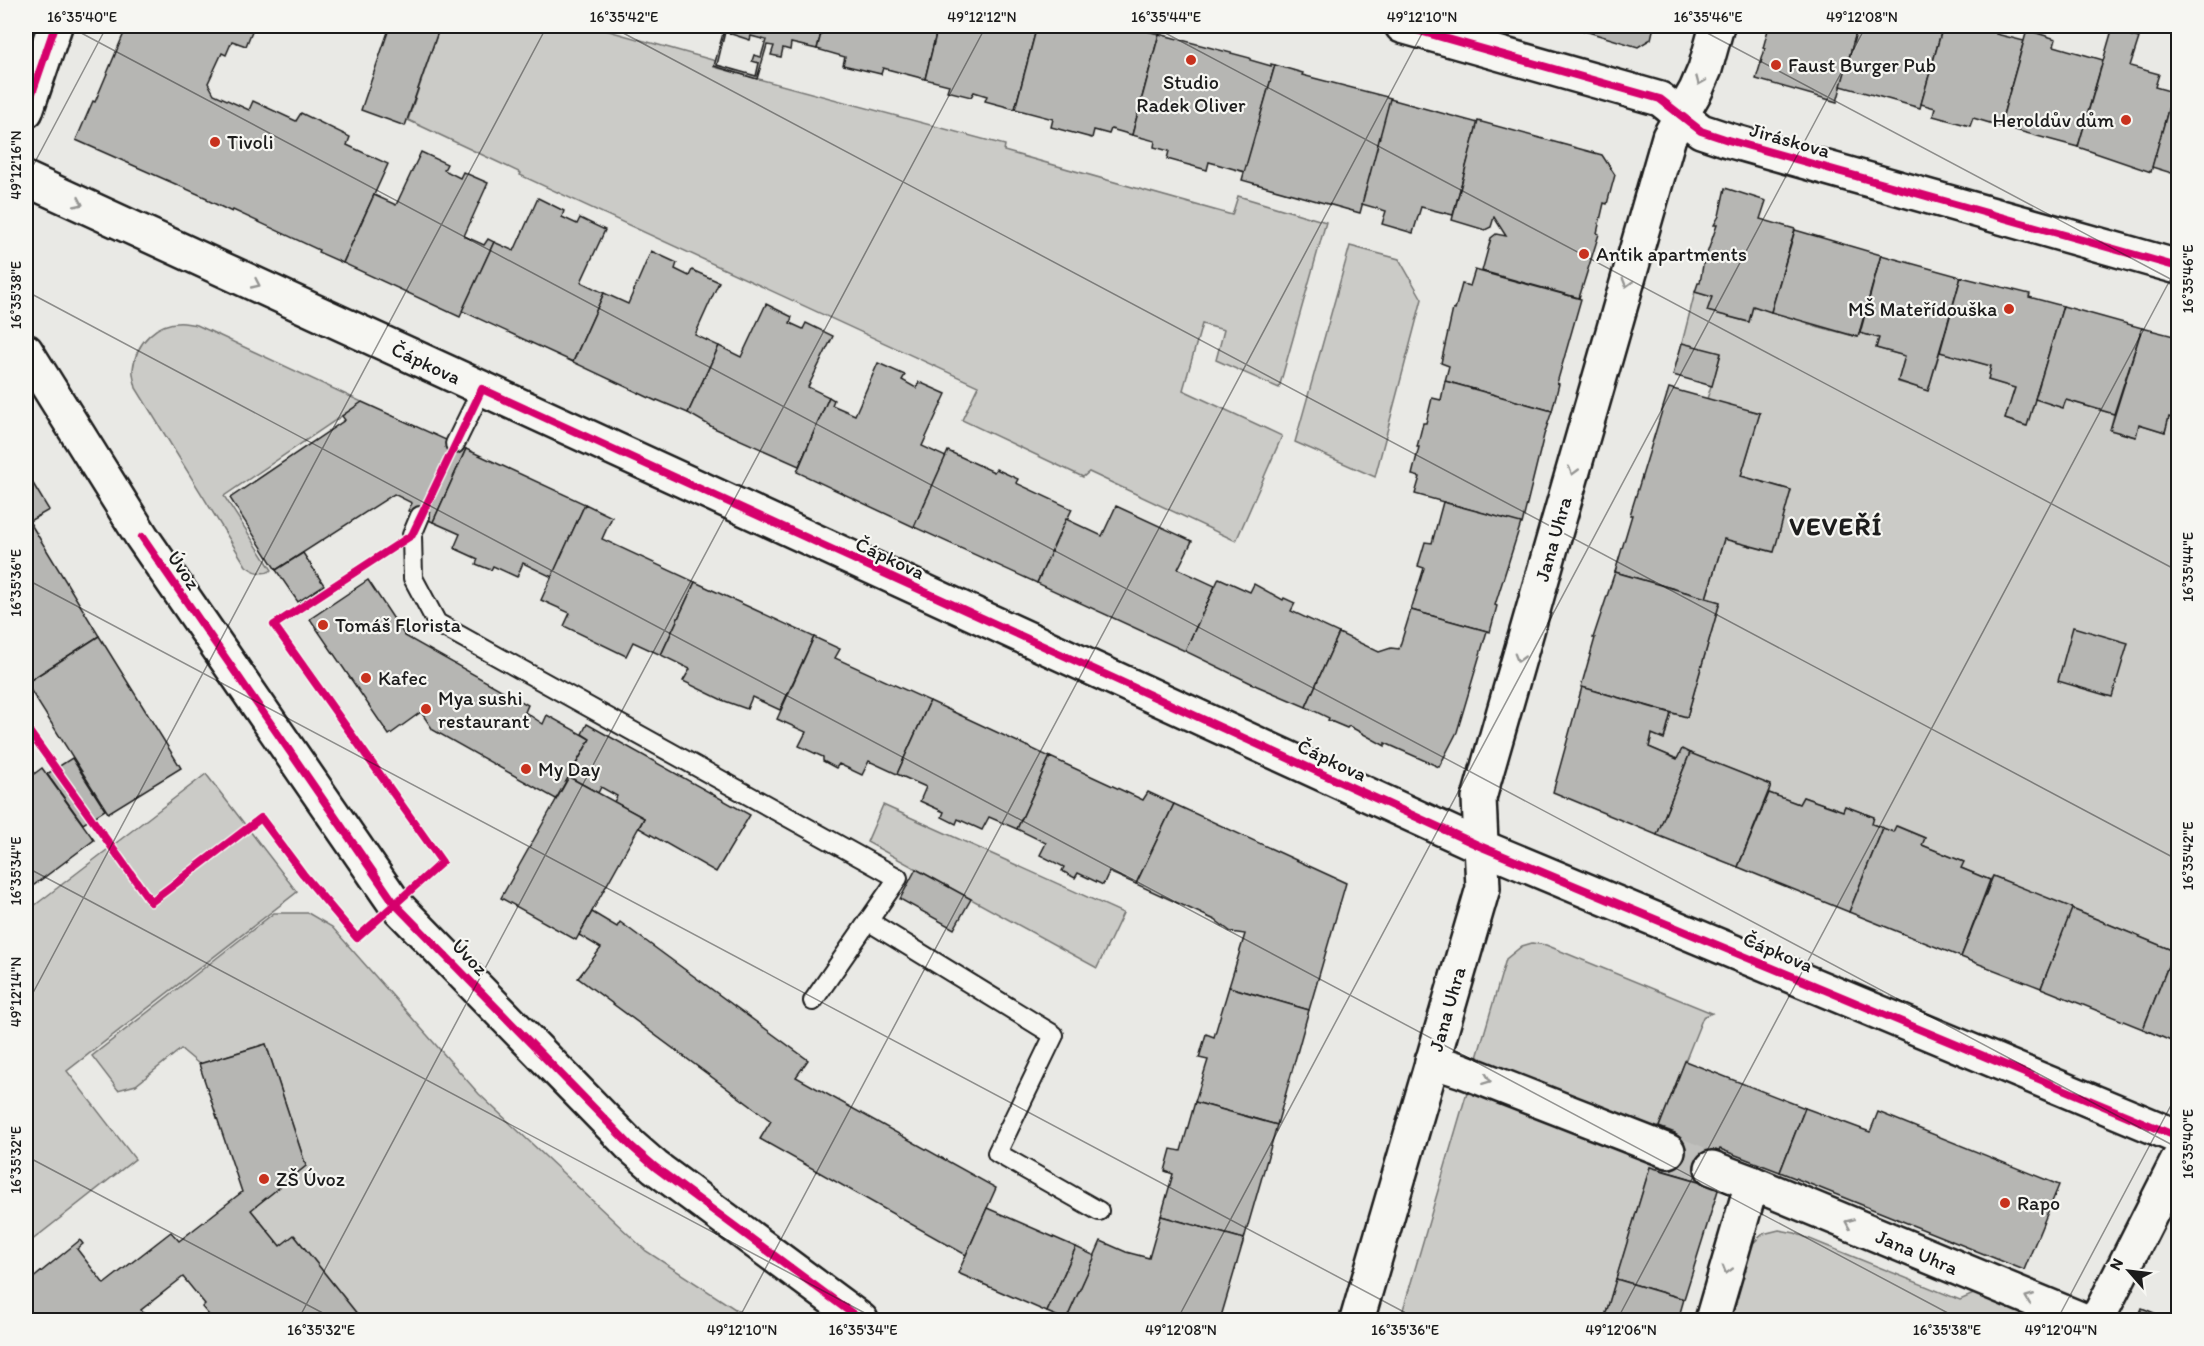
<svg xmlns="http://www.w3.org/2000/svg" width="2204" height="1346" font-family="Itim,sans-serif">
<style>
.green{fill:#cbcbc7;stroke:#747472;stroke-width:1.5}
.building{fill:#b6b6b3;stroke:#1c1c1c;stroke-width:1.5;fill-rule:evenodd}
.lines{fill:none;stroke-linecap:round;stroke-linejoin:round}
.minor-tunnel{stroke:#c0c0bd;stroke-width:33;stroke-dasharray:33 16;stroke-linecap:butt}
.service-casing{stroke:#1c1c1c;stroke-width:22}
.minor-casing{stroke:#1c1c1c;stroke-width:38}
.secondary-casing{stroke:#1c1c1c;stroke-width:38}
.service{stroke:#f6f6f2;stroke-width:18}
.minor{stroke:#f6f6f2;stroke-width:33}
.secondary{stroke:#f6f6f2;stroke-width:33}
.cycleway-casing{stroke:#f6f6f2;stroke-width:11}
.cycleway{stroke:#d6006c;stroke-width:8}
.oneway{stroke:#949492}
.ticks{fill:none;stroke:#1c1c1c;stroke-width:1.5;stroke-opacity:0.45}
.poi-dot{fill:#c8321e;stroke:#f6f6f2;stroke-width:2}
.labels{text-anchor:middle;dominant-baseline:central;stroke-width:4.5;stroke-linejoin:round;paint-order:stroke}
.poi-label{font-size:20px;fill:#1c1c1c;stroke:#f6f6f2;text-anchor:start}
.street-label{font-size:20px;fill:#1c1c1c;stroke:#f6f6f2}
.district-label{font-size:26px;font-weight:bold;letter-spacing:1.5px;fill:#1c1c1c;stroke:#f6f6f2}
.neatline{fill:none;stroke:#1c1c1c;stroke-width:2}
.ticks-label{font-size:15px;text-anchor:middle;fill:#1c1c1c}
</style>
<rect width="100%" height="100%" fill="#e9e9e5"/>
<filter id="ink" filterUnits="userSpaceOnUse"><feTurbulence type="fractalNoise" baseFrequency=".0167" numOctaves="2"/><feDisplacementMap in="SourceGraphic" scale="12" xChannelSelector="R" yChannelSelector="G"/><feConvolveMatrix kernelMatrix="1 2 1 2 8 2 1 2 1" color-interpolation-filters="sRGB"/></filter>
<g filter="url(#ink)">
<g class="green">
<path d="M440,26H591L716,61L714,67L1005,145L1004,151L1232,215L1238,196L1326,222L1279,388L1216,360L1224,330L1202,324L1183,390L1282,436L1236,541L1089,472L1083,477L962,420L978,386L520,175L521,173L408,120Z"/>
<path d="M1350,246L1399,259L1422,299L1375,477L1295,442Z"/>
<path d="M1695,292L1712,297L1708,311L1748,322L1753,306L1808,322V324L1858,337L1860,333L1879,338L1876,348L1905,356L1898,382L1928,390L1940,352L1991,366L1988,380L2015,388L2005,419L2026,426L2035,399L2066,400L2114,414L2110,430L2135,437L2139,424L2165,432L2169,417L2178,420V953L1993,876L1990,880L1961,868L1963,862L1922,845L1925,838L1897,826L1893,832L1872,824L1873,817L1845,806L1843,811L1803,797L1799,804L1769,793L1770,785L1682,750L1677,759L1649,747L1652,734L1664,739L1671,713L1687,717L1720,602L1706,598L1724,539L1773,552L1791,490L1741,476L1759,415L1707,399L1721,354L1682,343Z"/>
<path d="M184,323L197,325L362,402L224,496L272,570C263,576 254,572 246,566L136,388C135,382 132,375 133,369C136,342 157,321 184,323Z"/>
<path d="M206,774L297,892L67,1071L135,1159L26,1245V912Z"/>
<path d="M883,805L1123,913L1097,968L867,842Z"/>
<path d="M274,913H308L332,927L479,1094L646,1251L752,1320H362L295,1236L280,1246L251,1210L306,1166L266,1044L199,1064L181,1049L136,1085L118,1090L92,1056Z"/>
<path d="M1532,943L1546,945L1712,1013L1703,1017L1659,1126L1675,1133L1661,1170L1650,1167L1604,1320H1400L1506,959L1522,946Z"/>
<path d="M1779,1230L1795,1233L1960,1300L1978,1292L2045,1320H1725L1749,1247L1763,1234Z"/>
</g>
<g class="building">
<path d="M127,26H254L246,46L232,41L226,55L222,53L208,83L214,94L249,110L253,101L296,121L301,113L350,137L347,145L388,164L343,263L318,252L319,250L233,210L232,212L207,200V198L76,140L93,101L95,102Z"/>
<path d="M390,26H440L405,126L361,110Z"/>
<path d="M697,26H725L723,32Z"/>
<path d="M725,26H823L817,49L791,43L790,50L783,48L781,57L771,55L774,46L767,45L757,79L714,66ZM725,32L750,40L751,36L766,40L761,57L754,55L752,61L759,63L756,76L717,65Z"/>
<path d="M823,26H938L925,79L883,68L881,74L843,65L845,57L817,49Z"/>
<path d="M938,26H1037L1015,109L985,101L987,96L974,92L971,97L947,91L949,85L925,79Z"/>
<path d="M1037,26H1126L1159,34L1132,135L1111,129L1109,134L1094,130L1092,138L1051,127L1053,119L1015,109Z"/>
<path d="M1568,26H1654L1651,39L1638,47Z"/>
<path d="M1769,26H1858L1837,102L1756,79L1765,49L1763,48Z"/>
<path d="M1858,26H1943L1920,108L1841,86Z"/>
<path d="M1943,26H1999L1996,34L2024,41L2000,126L1973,118L1970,126L1933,116L1935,108L1921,104Z"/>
<path d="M2027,30L2056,39L2054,46L2103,60L2078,147L2000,126Z"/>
<path d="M2112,30L2139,38L2130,66L2159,74L2155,87L2173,92L2151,172L2078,147Z"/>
<path d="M1159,34L1250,58V60L1271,66V64L1275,65L1245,172L1209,162L1207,170L1167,159L1169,151L1154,147L1155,141L1132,135Z"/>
<path d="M1275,65L1303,73L1302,75L1391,98L1360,213L1242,180Z"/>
<path d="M2177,78L2178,79V175L2152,167Z"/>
<path d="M1390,99L1478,123L1453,215L1421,207L1413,233L1382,224L1386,211L1362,204Z"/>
<path d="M1478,121L1602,155L1615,175L1607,204L1604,203L1597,233L1599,234L1579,298L1482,271L1491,238L1496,234L1506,236L1494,217L1491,227L1485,230L1452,220Z"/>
<path d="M421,152L447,164L444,170L460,178L463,172L488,183L464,236L484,245L488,239L494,242L460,317L343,263L374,195L396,205Z"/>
<path d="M1725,188L1766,201L1760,219L1795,229L1771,312L1753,306L1749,322L1707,311L1712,297L1695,292L1698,283H1700L1703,265L1717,225H1714L1719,216Z"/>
<path d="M538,198L564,211L562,217L577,224L580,218L605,230L581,282L604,293L573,362L462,311L494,242L514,251Z"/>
<path d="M1795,230L1881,255L1858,337L1771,312Z"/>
<path d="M651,251L677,263L675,269L689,276L692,270L719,282L695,335L719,346L688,413L657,400L656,401L573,362L604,293L628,304Z"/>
<path d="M1881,255L1961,277L1928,391L1898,381L1905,356L1876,348L1879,338L1860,333Z"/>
<path d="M1475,270L1581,299L1557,383L1559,384L1552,411L1445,381L1449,366L1441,363L1453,309L1455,310L1462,284L1470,286Z"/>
<path d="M1961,277L2030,294L2029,297L2063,306L2027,426L2005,419L2015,388L1988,380L1991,366L1940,352Z"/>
<path d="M766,304L792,317L790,323L803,329L806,323L833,336L808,387L829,397L799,466L714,428L688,413L719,346L741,357Z"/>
<path d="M2063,306L2142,328L2114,414L2066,400L2063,408L2035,399Z"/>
<path d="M2142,328L2178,337V420L2169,417L2165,432L2139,424L2136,437L2110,430Z"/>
<path d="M1682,343L1721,353L1712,386L1673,375Z"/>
<path d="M878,363L905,375L902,380L916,388L919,382L946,394L922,446L946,457L914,527L797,472L829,397L834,400L832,405L855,415Z"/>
<path d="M1445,381L1552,411L1544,435L1522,524L1415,494L1420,477L1412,475L1419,447H1417L1423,423H1426L1432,398L1441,400Z"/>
<path d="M1669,388L1760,413L1741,476L1791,490L1774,552L1724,539L1706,598L1615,572L1632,515H1630Z"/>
<path d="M362,402L466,449L433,522L408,511L412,503L394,494L276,570L230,498L345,420L342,416Z"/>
<path d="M466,449L585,504L552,577L523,563L517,577L493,566L491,570L476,564L478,559L454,548L460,534L433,522Z"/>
<path d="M948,451L994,472L996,469L1018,479L1016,483L1072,509L1037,583L914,527Z"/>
<path d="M26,472L49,510L26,523Z"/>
<path d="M1443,502L1521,523L1495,605L1497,606L1490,632L1411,610L1424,568L1418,566L1425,542L1432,543Z"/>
<path d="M585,504L612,517L602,539L695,582L661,655L633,642L626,656L564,626L570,613L541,600Z"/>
<path d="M1116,506L1192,541L1178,569L1215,586L1185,651L1037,583L1066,519L1102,536Z"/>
<path d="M29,521L99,636L26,683V523Z"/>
<path d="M303,553L324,585L298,602L276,570Z"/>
<path d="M1615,572L1720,602L1687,717L1581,687L1595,638H1593Z"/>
<path d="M1219,578L1250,592L1254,584L1283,600L1284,598L1295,603L1291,611L1339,633L1306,707L1257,686L1185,651Z"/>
<path d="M368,580L405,636L528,705L525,712L543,724L547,715L590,739L556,799L433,730L421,712L389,735L310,619Z"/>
<path d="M695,582L814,637L780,710L752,697L747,709L722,700L683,681L690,669L661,655Z"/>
<path d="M1411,610L1487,631L1457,732L1439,767L1385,743V746L1349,726L1347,728L1328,720L1329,718L1306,707L1339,633L1379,652L1391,648L1399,649Z"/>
<path d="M2073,627L2128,643L2112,697L2058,681Z"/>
<path d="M99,636L181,768L108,813L26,683Z"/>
<path d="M814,637L840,649L835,658L930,701L897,774L869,761L862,775L839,764L836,768L823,761V757L799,746L806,732L777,719Z"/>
<path d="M1582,687L1671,713L1664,739L1652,734L1649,747L1677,759L1682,749L1690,753L1657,835L1553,792Z"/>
<path d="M930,701L1050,757L1017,829L989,817L982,830L958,819L956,824L942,817L944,812L920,801L926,787L897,774Z"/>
<path d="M587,724L750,815L716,872L639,828L644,818L614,802L617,796L601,787L598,793L569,777L590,739L582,734Z"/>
<path d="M1690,753L1771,785L1738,867L1657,835Z"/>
<path d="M1050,757L1143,800L1148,792L1174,804L1136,884L1109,872L1103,885L1078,873L1075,878L1062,871L1064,867L1040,855L1046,843L1017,829Z"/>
<path d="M72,758L105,810L83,824L47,774Z"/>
<path d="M42,768L94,840L26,891V780Z"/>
<path d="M569,777L644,818L576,940L501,898Z"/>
<path d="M1769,793L1799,804L1803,797L1843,811L1845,806L1874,817L1872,824L1883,828L1849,912L1738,867Z"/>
<path d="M1174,804L1346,883L1309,1010L1229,987L1245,934L1231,932L1215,920L1136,884Z"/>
<path d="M1896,826L1925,838L1922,845L1964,862L1961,868L1990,880L1961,957L1849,912L1883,828L1893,832Z"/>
<path d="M916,869L971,899L954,929L900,899Z"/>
<path d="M1993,876L2073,908L2041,988L1961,957Z"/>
<path d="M2072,909L2174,951L2143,1029L2041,988Z"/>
<path d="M592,912L617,927L620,922L808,1060L796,1077L996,1188L966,1255L760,1139L771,1121L578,978L601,948L579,935Z"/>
<path d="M2174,951L2178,953V1044L2143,1029Z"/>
<path d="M1229,987L1309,1010L1277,1125L1195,1102L1208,1060L1199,1058L1206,1034L1214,1037Z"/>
<path d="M266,1044L306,1166L251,1210L280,1246L294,1235L362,1320H213L202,1307L205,1304L183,1277L141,1310L148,1319L146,1320H26V1284L80,1240L83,1244L77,1249L104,1284L171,1232L179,1241L242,1192L199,1064Z"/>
<path d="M1685,1061L1805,1108L1780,1172L1720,1149L1706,1183L1661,1170L1675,1133L1659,1127Z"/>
<path d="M1195,1102L1277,1125L1244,1239L1161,1216L1173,1174L1165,1171L1171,1149L1181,1151Z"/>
<path d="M1805,1108L1870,1132L1878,1112L2059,1185L2024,1270L1780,1172Z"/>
<path d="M1650,1167L1719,1187L1684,1299L1616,1279Z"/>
<path d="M987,1208L1076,1247L1047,1312L958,1273Z"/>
<path d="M1161,1216L1244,1239L1220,1320H1066L1101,1241L1126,1252L1149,1258Z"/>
<path d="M1076,1247L1095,1256L1066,1320L1047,1312Z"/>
<path d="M1616,1279L1684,1299L1678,1320H1604Z"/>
<path d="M2142,1308L2159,1315L2157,1320H2137Z"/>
</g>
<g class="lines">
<path class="minor-tunnel" d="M1668,1151L1712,1168"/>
<defs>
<g id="service">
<path d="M455,444L482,389"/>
<path d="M420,516L412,535L413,578L437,623L898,878L813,1001"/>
<path d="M868,921L1054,1035L997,1153L1099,1211"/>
</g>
<g id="minor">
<path d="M1402,26L1660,99L1701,131L1728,140L2178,267"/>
<path d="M26,179L1482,847L2178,1137"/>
<path d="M1432,1061L1463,1071L1668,1151"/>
<path d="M1712,1168L1752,1183"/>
<path d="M1357,1320L1483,888L1479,798L1669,137L1696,90L1705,69L1717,26"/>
<path d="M1712,1320L1752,1183L2083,1320"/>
<path d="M2097,1320L2178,1160"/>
</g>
<g id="secondary">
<path d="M26,111L55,26"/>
<path d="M26,351L142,537L395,904L631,1146L655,1167L861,1320"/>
</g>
</defs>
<use href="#service" class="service-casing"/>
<use href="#minor" class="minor-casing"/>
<use href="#secondary" class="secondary-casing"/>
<use href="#service" class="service"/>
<use href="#minor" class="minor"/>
<use href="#secondary" class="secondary"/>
<defs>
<g id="cycleway">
<path d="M1402,26L1660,99L1701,131L1728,140L2178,267"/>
<path d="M26,111L55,26"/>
<path d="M142,537L395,904L631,1146L655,1167L861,1320"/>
<path d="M26,727L151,902L261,818L303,874L357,938L442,862L274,625L412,535L482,389L1482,847L2178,1137"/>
</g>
</defs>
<use href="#cycleway" class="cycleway-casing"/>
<use href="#cycleway" class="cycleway"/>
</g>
<defs><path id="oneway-chevron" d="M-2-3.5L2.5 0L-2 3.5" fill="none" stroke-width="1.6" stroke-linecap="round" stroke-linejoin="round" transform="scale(1.5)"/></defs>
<g class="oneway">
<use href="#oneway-chevron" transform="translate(1700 81) rotate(113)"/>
<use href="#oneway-chevron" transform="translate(79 203) rotate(25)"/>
<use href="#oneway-chevron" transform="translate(1627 283) rotate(106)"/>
<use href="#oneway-chevron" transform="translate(256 284) rotate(25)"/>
<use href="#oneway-chevron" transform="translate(1573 471) rotate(106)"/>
<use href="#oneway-chevron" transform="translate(1519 658) rotate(106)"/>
<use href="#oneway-chevron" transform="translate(1487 1080) rotate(21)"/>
<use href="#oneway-chevron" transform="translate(1849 1223) rotate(-157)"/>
<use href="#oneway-chevron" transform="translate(1727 1270) rotate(106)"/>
<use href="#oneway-chevron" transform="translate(2029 1298) rotate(-158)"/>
</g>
</g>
<path class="ticks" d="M68,26L2178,1148M610,26L2178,860M1152,26L2178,571M1694,26L2178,283M26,179L107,26M26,291L1961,1320M26,579L1419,1320M26,867L878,1320M26,1006L547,26M26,1156L336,1320M298,1320L986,26M738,1320L1426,26M1177,1320L1866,26M1617,1320L2178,265M2057,1320L2178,1092"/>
<g class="poi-dot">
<circle cx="1191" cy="60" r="6"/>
<circle cx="1776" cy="65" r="6"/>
<circle cx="2126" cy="120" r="6"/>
<circle cx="215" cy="142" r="6"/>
<circle cx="1584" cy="254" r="6"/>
<circle cx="2009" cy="309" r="6"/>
<circle cx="323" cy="625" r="6"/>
<circle cx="366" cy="678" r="6"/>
<circle cx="426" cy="709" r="6"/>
<circle cx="526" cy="769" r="6"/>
<circle cx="264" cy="1179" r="6"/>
<circle cx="2005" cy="1203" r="6"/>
</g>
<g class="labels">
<g class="poi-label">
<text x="1788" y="65">Faust Burger Pub</text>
<text x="1191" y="82" text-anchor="middle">Studio<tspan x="1191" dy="23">Radek Oliver</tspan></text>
<text x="2114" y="120" text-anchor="end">Heroldův dům</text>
<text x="227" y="142">Tivoli</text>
<text x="1596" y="254">Antik apartments</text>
<text x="1997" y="309" text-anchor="end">MŠ Mateřídouška</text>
<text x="335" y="625">Tomáš Florista</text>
<text x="378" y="678">Kafec</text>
<text x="438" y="698">Mya sushi<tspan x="438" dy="23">restaurant</tspan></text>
<text x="538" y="769">My Day</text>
<text x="276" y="1179">ZŠ Úvoz</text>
<text x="2017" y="1203">Rapo</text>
</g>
<g class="street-label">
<text transform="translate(1790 140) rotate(16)">Jiráskova</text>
<text transform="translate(426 363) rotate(25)">Čápkova</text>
<text transform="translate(1553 539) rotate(-74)">Jana Uhra</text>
<text transform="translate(890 558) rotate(25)">Čápkova</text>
<text transform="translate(184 570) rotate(56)">Úvoz</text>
<text transform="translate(1332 760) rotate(25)">Čápkova</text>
<text transform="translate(1778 952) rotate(23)">Čápkova</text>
<text transform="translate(470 957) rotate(46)">Úvoz</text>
<text transform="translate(1447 1009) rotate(-74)">Jana Uhra</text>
<text transform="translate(1917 1252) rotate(23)">Jana Uhra</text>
</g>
<g class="district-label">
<text x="1836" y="526">VEVEŘÍ</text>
</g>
</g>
<rect width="2204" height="1346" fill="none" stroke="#f6f6f2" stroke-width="66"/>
<g transform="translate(2129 1271) rotate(298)" stroke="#f6f6f2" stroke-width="4.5" paint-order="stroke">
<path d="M0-4.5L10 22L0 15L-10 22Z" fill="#1c1c1c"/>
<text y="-9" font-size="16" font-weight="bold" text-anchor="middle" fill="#1c1c1c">N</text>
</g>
<rect x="33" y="33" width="2138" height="1280" class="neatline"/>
<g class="ticks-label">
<text x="82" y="22">16°35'40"E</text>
<text x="624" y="22">16°35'42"E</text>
<text x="982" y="22">49°12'12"N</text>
<text x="1166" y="22">16°35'44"E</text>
<text x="1422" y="22">49°12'10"N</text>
<text x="1708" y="22">16°35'46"E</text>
<text x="1862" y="22">49°12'08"N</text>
<text transform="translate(16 165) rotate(-90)" y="5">49°12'16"N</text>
<text transform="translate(2188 279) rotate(-90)" y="5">16°35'46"E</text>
<text transform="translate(16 295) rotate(-90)" y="5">16°35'38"E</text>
<text transform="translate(2188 567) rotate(-90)" y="5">16°35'44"E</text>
<text transform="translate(16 583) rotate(-90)" y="5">16°35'36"E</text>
<text transform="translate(2188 856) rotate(-90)" y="5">16°35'42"E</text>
<text transform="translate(16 871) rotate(-90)" y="5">16°35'34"E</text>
<text transform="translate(16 992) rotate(-90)" y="5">49°12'14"N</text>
<text transform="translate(2188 1144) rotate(-90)" y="5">16°35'40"E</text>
<text transform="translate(16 1160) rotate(-90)" y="5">16°35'32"E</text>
<text x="321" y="1335">16°35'32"E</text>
<text x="742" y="1335">49°12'10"N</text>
<text x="863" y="1335">16°35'34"E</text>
<text x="1181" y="1335">49°12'08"N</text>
<text x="1405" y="1335">16°35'36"E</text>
<text x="1621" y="1335">49°12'06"N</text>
<text x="1947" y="1335">16°35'38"E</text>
<text x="2061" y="1335">49°12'04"N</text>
</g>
</svg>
